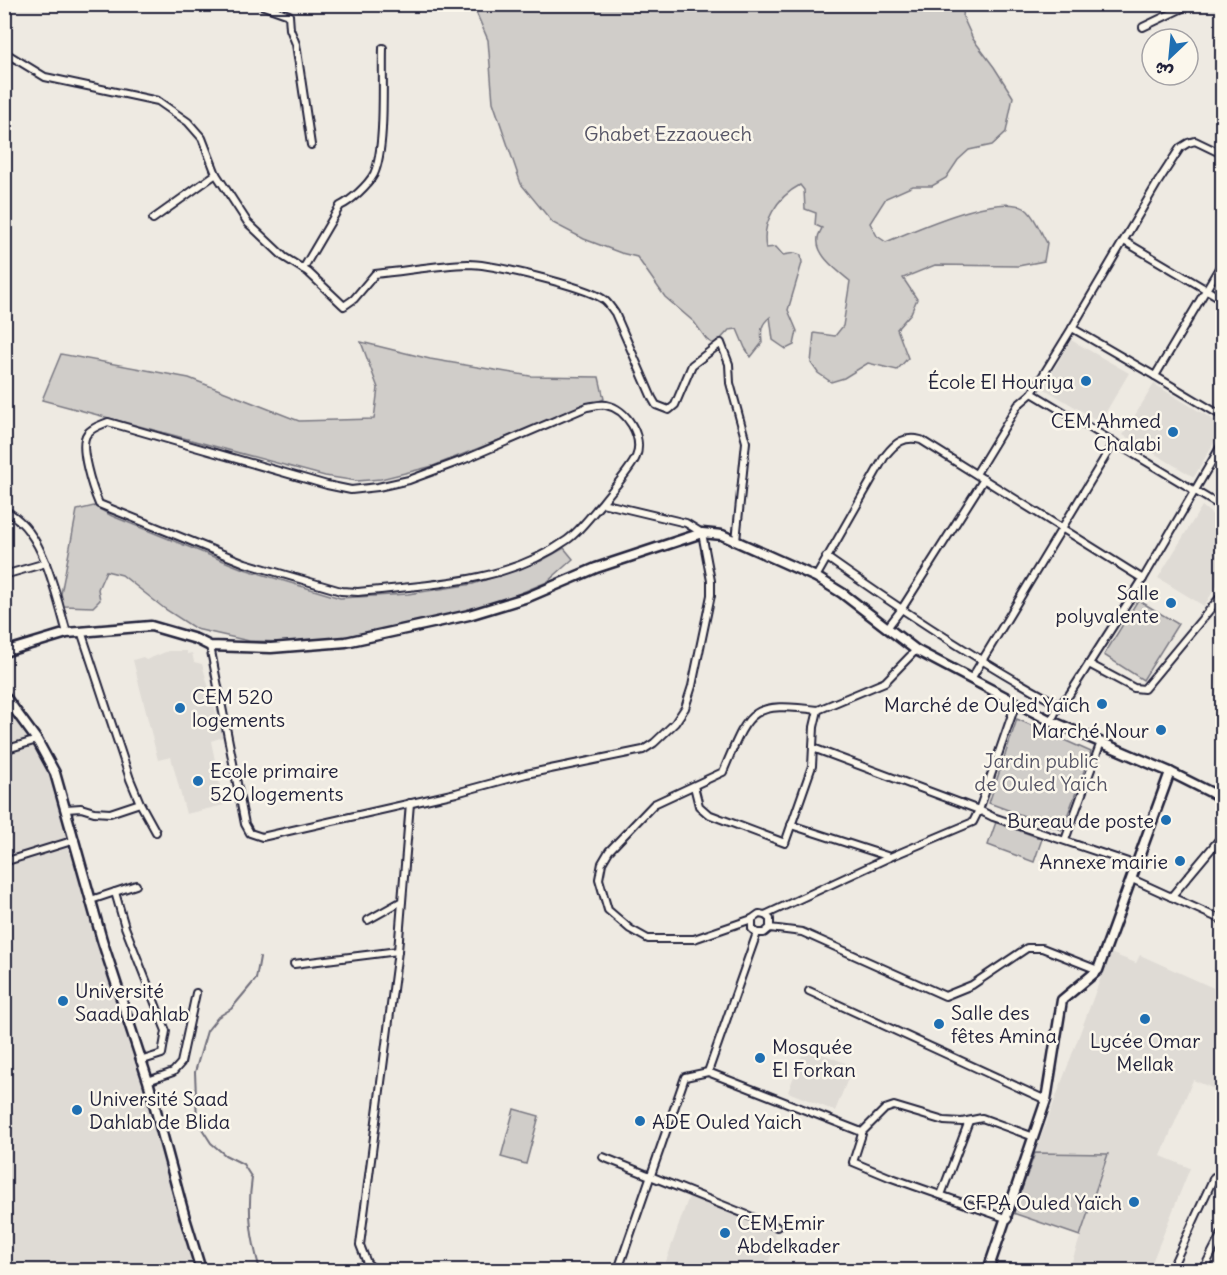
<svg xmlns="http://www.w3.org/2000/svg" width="1227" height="1275" font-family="Delius,'Playpen Sans Arabic',sans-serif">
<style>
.built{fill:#dfdbd5}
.green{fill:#d0cdc9;stroke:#797882;stroke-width:1.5}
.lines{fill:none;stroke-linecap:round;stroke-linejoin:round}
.stream{stroke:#716f7c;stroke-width:2}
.street-casing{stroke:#22223b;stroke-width:10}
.secondary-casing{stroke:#22223b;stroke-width:13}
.street{stroke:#fbf7ec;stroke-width:6}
.secondary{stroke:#fbf7ec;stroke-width:8}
.poi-dot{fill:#1f6fb2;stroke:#fbf7ec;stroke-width:2}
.labels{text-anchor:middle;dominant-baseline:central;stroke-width:5;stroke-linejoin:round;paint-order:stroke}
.park-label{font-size:20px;fill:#565566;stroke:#fbf7ec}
.poi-label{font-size:20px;fill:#22223b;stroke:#fbf7ec;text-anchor:end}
</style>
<rect width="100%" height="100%" fill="#eeeae2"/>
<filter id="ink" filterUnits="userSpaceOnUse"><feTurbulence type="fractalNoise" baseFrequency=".0167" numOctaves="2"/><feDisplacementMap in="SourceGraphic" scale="12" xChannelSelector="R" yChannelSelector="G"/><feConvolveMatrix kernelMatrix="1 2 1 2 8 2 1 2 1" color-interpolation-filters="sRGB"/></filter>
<g filter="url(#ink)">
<g class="built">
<path d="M1071,340L1129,373L1100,422L1043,388Z"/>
<path d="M1154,384L1222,425V429L1194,477L1123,435Z"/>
<path d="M1202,506L1214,516L1213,519L1222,525V577L1204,606L1158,578Z"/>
<path d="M168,651H187V654L192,653L194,662L202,664L223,737L211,741L224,805L186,814L171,757L158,760L133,660L143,657L146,660Z"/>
<path d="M4,695L55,773L201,1270H5Z"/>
<path d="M1110,953L1136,963L1140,955L1218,990L1222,980V1092L1193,1080L1178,1115L1161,1156L1190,1168L1149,1270H1069L1108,1155L1035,1153Z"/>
<path d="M805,1047L853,1066L835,1111L788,1092Z"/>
<path d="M689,1196L771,1226L777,1241L765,1270H663Z"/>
</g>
<g class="green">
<path d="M473,5H964L963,17L973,39L994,67L1013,97L1006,132L992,145L969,150L958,160L946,178L932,186H913L886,198L870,223L877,236L886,242C913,231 1005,188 1028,211C1036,219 1041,233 1047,243L1044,261L1018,266L935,265L903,278L917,299L911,313L897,329L908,358L897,370L868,363L844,378L831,382L818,373L811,363L814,333L835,336L843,326L850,281C838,271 815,255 818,238C818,234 821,231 822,228L815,225L816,213L805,209L804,190L800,185C777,197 761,223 766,248L776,247L783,255L795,253L801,255L802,263L788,310L797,331L794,345L786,349L773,340L770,317C760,325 761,331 762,343L751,357L745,348L737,329L729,330L715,345L707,340L694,322L665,297L637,257L621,253L584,239L553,223L521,184L493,102L488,40Z"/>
<path d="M361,342L430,359L530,376L599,377L604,399L433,466L381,479L357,481L325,476L42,400L61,354L189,378L299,421L374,419L378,388Z"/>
<path d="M94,506L112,516L241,568L340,598L408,594L473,584L541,561L564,548L573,559L547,582L496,603L445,618L332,639L285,642L249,641L196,629L165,609L122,575L106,571L98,589L100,600L93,607L64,606L61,594L77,510Z"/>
<path d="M1138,600L1178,624L1143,680L1104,655Z"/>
<path d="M1017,719L1091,752L1062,830L989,803Z"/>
<path d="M996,822L1042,839L1034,862L988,845Z"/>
<path d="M514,1109L539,1116L526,1164L501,1157Z"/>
<path d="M1035,1153L1108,1154L1080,1236L1013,1213Z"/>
</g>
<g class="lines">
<path class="stream" d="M260,957L256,979L231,1009L218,1017L207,1031L195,1072L197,1121L211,1143L225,1155L243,1164L252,1178C247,1212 251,1238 260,1270"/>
<defs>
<g id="street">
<path d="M91,4L98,7L115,4"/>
<path d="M258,4L289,15L290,29L296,44L311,145"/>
<path d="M1143,27L1191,4"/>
<path d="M4,52L45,77L158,101L188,122L202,138L216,174L248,223L284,257L308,272L344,306L354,299L375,274C406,271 437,265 468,264C492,264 583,286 603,299C608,302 611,308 615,313L652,398L656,405L669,410L675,405L692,365L721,343L729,364L730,383L746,442L736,541"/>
<path d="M153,219L216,174"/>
<path d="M1124,241L1222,299"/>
<path d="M1222,263L1155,376L1222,416"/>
<path d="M303,269L340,206C351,201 368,185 374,174C386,148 382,79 383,48"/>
<path d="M1155,376L1072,328L1158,182L1180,148L1188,143L1195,141L1222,154"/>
<path d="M1032,393L1222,507"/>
<path d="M976,474L1018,405L1032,393L1072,328"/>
<path d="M4,510C44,529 55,593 67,633"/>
<path d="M826,557C901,610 978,661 1059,705L1069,695L1143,579L1222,444"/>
<path d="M4,575L46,563"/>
<path d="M816,577L885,456C896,442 904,436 921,440L1143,579"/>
<path d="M887,628L901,610L984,479"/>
<path d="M81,631L130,779L140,803L156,832"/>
<path d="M210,646L245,824L250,833L262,837L456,793L526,774L643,750L654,743L675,723L685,708L692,686L711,595V581L702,533L686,523L602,503C611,491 631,469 636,457C644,437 627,409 606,405C600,404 593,406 587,407L463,460L409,480L378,487L351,490L327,485L108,422C101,425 92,427 87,434C78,446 93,490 99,504L245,563L341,591L358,592C429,585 507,583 567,540C580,531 591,515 602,503"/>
<path d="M1089,664L1134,688L1144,689L1222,595"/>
<path d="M971,679L1114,442"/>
<path d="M1051,721L1059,705"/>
<path d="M813,748L979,810L1016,703"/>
<path d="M4,750L37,740"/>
<path d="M694,786L699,806L708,814L785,843L812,766L814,727L818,710L885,682L916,650"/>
<path d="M66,809L81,808L94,812L110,813L140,803"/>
<path d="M791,825L890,857"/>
<path d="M1065,840L1101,742"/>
<path d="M4,862L75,840"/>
<path d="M1132,879L1222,920"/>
<path d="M115,892L125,927L166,1031L162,1054L140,1061"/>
<path d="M1171,897L1222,836"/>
<path d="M91,900L136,885"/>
<path d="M765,915L890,857L973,822L979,810L993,817L1137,865"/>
<path d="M752,919L694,939H648L630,929L608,910L599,879L602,863L609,851L654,804L723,772C749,711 749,701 818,710"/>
<path d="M368,920L402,901"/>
<path d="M770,928V919L765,915L759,914L752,919V929L757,933H764L770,928L802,932L945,996L972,985L1027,948H1042L1098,970"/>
<path d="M294,964L398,951"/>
<path d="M809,991L1046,1100"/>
<path d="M708,1072L757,933"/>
<path d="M148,1081L173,1072L181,1063L196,993"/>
<path d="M862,1132L885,1109L894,1106L944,1121L962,1122L982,1118L1034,1137"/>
<path d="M603,1157L777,1227"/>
<path d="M941,1195L969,1121"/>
<path d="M1206,1264L1222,1233"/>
<path d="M375,1270L367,1263L360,1245L398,951L410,803"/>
<path d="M618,1270L685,1077L708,1072L859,1131L862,1134L853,1162L889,1177L1008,1219"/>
<path d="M1171,1270L1214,1177L1222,1178"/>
</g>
<g id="secondary">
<path d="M4,652L67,633L151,626L196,639L210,646L271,648L346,642L469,615L528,597L596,568L702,533L722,535L816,577L842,593L916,650L1051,721L1170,772L1222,798"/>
<path d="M4,695L37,740L55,773L102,940L148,1081L185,1218L201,1270"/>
<path d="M988,1270L1046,1100L1062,1000L1098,970L1170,772"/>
</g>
</defs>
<use href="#street" class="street-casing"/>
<use href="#secondary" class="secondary-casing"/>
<use href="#street" class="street"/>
<use href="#secondary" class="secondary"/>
</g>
</g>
<g class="poi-dot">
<circle cx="1086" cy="381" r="6"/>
<circle cx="1173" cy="432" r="6"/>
<circle cx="1171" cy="603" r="6"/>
<circle cx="1102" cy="704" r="6"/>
<circle cx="180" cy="708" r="6"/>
<circle cx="1161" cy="730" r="6"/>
<circle cx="198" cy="781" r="6"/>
<circle cx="1166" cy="820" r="6"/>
<circle cx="1180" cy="861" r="6"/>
<circle cx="63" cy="1001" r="6"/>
<circle cx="1145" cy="1019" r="6"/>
<circle cx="939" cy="1024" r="6"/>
<circle cx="760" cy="1058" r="6"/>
<circle cx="77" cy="1110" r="6"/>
<circle cx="640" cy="1121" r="6"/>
<circle cx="1134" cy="1202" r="6"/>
<circle cx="725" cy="1233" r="6"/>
</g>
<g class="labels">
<g class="park-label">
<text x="668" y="133">Ghabet Ezzaouech</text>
<text x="1041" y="760">Jardin public<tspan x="1041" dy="23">de Ouled Yaïch</tspan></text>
</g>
<g class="poi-label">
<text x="1074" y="381">École El Houriya</text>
<text x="1161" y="420">CEM Ahmed<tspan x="1161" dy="23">Chalabi</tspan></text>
<text x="1159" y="592">Salle<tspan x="1159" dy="23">polyvalente</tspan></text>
<text x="192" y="696" text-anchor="start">CEM 520<tspan x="192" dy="23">logements</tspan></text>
<text x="1090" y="704">Marché de Ouled Yaïch</text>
<text x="1149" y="730">Marché Nour</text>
<text x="210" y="770" text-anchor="start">Ecole primaire<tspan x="210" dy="23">520 logements</tspan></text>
<text x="1154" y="820">Bureau de poste</text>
<text x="1168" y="861">Annexe mairie</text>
<text x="75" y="990" text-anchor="start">Université<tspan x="75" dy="23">Saad Dahlab</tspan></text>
<text x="951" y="1012" text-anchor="start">Salle des<tspan x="951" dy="23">fêtes Amina</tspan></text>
<text x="1145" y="1040" text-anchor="middle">Lycée Omar<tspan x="1145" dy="23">Mellak</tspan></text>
<text x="772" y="1046" text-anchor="start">Mosquée<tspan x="772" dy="23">El Forkan</tspan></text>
<text x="89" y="1098" text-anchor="start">Université Saad<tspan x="89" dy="23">Dahlab de Blida</tspan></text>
<text x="652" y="1121" text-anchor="start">ADE Ouled Yaich</text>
<text x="1122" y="1202">CFPA Ouled Yaïch</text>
<text x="737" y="1222" text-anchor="start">CEM Emir<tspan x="737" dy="23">Abdelkader</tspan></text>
</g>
</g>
<rect width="1227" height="1275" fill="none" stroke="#fbf7ec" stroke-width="24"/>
<rect x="12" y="12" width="1203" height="1251" fill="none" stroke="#22223b" stroke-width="2" filter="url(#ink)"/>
<g transform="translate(1170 57) rotate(206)"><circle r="28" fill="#fbf7ec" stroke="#a4a2a5" stroke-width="1.5"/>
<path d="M0-4.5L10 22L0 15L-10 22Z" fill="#1f6fb2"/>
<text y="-9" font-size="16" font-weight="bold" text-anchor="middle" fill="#22223b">ش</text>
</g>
</svg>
